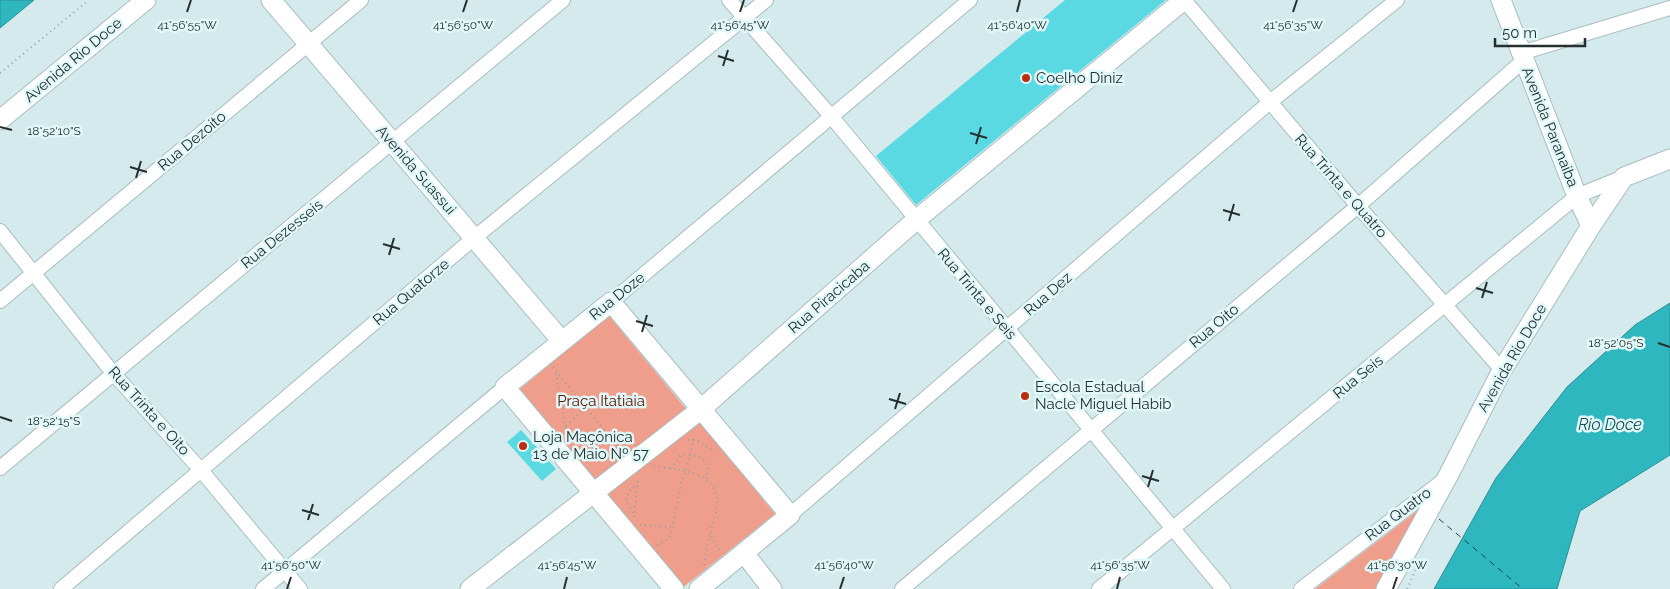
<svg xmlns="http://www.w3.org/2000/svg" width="1670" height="589" font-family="Raleway,sans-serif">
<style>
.green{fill:#ef9e8c}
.water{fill:#2fb7c0;stroke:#2c8e94}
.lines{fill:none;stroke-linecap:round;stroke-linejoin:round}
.ferry{stroke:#154c50;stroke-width:1;stroke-dasharray:6 5;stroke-linecap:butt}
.building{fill:#5bd9e3}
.street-casing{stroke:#a8bdbf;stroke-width:16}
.secondary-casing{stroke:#a8bdbf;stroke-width:21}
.path{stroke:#90a1a2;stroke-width:2;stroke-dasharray:1 4;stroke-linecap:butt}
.street{stroke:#fff;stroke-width:14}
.secondary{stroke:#fff;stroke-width:19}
.ticks{fill:none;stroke:#262f2f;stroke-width:2}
.poi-dot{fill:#b92e10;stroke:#e1f8f9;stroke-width:2}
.labels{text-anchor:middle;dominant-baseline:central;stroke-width:5;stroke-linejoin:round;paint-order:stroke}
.street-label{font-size:15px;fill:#262f2f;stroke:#e1f8f9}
.poi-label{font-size:15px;fill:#262f2f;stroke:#e1f8f9;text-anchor:start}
.park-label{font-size:15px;fill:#5e1001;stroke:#e1f8f9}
.water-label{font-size:16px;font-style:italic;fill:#154c50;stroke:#e1f8f9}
.ticks-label{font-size:12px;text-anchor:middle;fill:#262f2f;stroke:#e1f8f9;stroke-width:5;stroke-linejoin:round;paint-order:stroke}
</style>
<rect width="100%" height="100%" fill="#d4eaec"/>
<g class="green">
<path d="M609,316L687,410L594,486L516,392Z"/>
<path d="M698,420L775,514L681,589L604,496Z"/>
<path d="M1421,508L1377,589H1315Z"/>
</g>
<g class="water">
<path d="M0,0H34L0,28Z"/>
<path d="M1670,303V455L1580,511L1557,589H1434L1496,478L1567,387L1635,325Z"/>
</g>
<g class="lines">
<path class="ferry" d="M1439,519L1523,589"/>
</g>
<g class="building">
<path d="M1065,0H1166L916,205L876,156Z"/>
<path d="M521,430L556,469L542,481L507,442Z"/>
</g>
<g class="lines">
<defs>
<g id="street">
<path d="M729,0L831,116L1223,589"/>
<path d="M1184,0L1358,206L1502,370"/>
<path d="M1521,53L1670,8"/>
<path d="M0,231L113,373L200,469L300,589"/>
<path d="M0,301L361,0"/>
<path d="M611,302L970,0"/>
<path d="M0,468L563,0"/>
<path d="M790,515L1270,102L1397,0"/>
<path d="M61,589L474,238L766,0"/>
<path d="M263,589L505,387"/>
<path d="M902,589L1358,206L1524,60"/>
<path d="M1099,589L1577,196L1624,177"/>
<path d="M1301,589L1444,480"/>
</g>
<g id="secondary">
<path d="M271,0L561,340"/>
<path d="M1501,0L1577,196L1591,226"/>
<path d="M0,120L146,0"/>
<path d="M744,553L772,589"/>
<path d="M470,589L700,410L916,220L1184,0"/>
<path d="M674,589L505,387L611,302L790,515L699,589"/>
<path d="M1386,589L1448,476L1502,370L1591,226L1624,177L1670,159"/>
</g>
</defs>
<use href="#street" class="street-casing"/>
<use href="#secondary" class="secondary-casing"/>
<g class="path">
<path d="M0,73L89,0"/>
<path d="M553,367L622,452"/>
<path d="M556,373L565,427L613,442"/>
<path d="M566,426L586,407"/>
<path d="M688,440L699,441L715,452"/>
<path d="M654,466C681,470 724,471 716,512C712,531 705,533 721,551"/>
<path d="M671,469L680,456C697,452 714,460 706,480"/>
<path d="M633,513L626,501L629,491L637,485"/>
<path d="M634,517L638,479"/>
<path d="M640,525L673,527"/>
<path d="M657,545L668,539L672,531L681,484L691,453L693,436"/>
<path d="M704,565L710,532"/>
<path d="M1407,589L1419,563"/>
</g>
<use href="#street" class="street"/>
<use href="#secondary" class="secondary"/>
</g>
<path class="ticks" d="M187,12L191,0M463,12L467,0M740,12L744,0M1017,12L1020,0M1293,12L1297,0M718,56L734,61M723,66L728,50M0,127L12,130M970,133L987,138M976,144L981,127M130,167L147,172M136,178L141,161M1223,210L1240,215M1229,221L1234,204M383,244L400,249M389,255L394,238M1476,288L1493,293M1482,298L1487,282M636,321L653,326M642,332L647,315M1658,343L1670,347M889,399L906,404M895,409L900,393M0,417L12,421M1142,476L1159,481M1148,487L1153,470M302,510L319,515M308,520L313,504M287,589L291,577M564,589L567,577M840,589L844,577M1117,589L1120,577M1393,589L1397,577"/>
<g class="poi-dot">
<circle cx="1026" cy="78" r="5"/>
<circle cx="1025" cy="396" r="5"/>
<circle cx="523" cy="446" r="5"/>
</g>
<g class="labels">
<g class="street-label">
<text transform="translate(73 60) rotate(-40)">Avenida Rio Doce</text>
<text transform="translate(1550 127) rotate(68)">Avenida Paranaiba</text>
<text transform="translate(192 141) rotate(-40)">Rua Dezoito</text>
<text transform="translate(416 170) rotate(49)">Avenida Suassui</text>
<text transform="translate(1341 186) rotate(49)">Rua Trinta e Quatro</text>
<text transform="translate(282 234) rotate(-39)">Rua Dezesseis</text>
<text transform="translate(411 292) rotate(-40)">Rua Quatorze</text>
<text transform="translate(977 294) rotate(50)">Rua Trinta e Seis</text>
<text transform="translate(1048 294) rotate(-41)">Rua Dez</text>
<text transform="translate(617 296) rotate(-39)">Rua Doze</text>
<text transform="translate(829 297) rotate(-41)">Rua Piracicaba</text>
<text transform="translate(1214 326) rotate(-40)">Rua Oito</text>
<text transform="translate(1512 358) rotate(-60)">Avenida Rio Doce</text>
<text transform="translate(1358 377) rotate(-39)">Rua Seis</text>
<text transform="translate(149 411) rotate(48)">Rua Trinta e Oito</text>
<text transform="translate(1398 514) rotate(-37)">Rua Quatro</text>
</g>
<g class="poi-label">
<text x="1036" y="78">Coelho Diniz</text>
<text x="1035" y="387">Escola Estadual<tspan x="1035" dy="17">Nacle Miguel Habib</tspan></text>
<text x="533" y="437">Loja Maçônica<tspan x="533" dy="17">13 de Maio Nº 57</tspan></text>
</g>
<g class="park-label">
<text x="601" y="401">Praça Itatiaia</text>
</g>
<g class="water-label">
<text x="1610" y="424">Rio Doce</text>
</g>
</g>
<g class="ticks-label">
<text x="187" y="29">41°56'55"W</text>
<text x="463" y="29">41°56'50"W</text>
<text x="740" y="29">41°56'45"W</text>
<text x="1017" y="29">41°56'40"W</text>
<text x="1293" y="29">41°56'35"W</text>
<text x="54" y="135">18°52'10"S</text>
<text x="1616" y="347">18°52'05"S</text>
<text x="54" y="425">18°52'15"S</text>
<text x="291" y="569">41°56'50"W</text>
<text x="567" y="569">41°56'45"W</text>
<text x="844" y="569">41°56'40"W</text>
<text x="1120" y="569">41°56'35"W</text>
<text x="1397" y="569">41°56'30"W</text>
</g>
<path d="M1495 38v8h90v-8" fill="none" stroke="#262f2f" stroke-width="2.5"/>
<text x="1502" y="38" font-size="15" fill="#262f2f" stroke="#e1f8f9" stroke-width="4" paint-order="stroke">50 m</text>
</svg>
